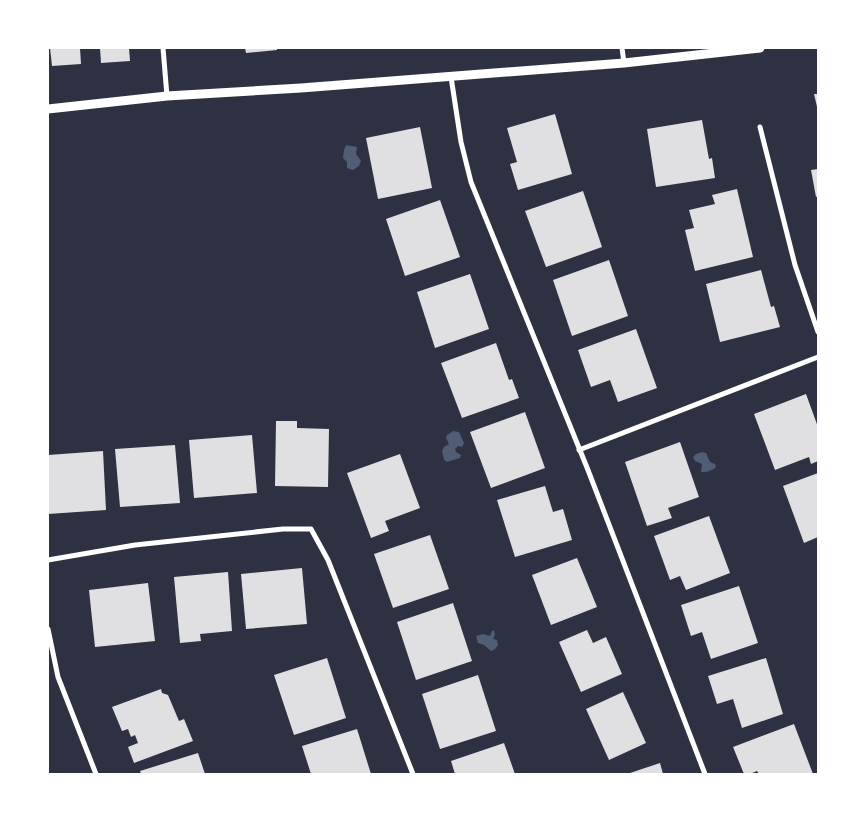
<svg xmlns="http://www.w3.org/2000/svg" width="866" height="822" font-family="Barlow,sans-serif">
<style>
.water{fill:#4f5d75}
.building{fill:#e0e0e3}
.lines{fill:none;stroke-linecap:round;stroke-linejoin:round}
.minor{stroke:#fff;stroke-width:5}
.tertiary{stroke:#fff;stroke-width:9}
</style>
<rect width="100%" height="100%" fill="#2d3142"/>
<g class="water">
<path d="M346,145L357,147L356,154L361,161L359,166L353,170L347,168V162L343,158L344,150Z"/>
<path d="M453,431L459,432L464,443L462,447L458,446L455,449L456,452L461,455L460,458L447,462L444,460L442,451L444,447L449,444L446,438L447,435Z"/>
<path d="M702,452L706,453L710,462L715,464L716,467C714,470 705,473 701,472L702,464L695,461L693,457L696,454Z"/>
<path d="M494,630L495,635L493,639L497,640L498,645L495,649L491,651L484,645L478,643L476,636L483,634L490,636L492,631Z"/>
</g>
<g class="building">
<path d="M50,48H80L81,64L52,66Z"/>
<path d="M100,48H129L130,61L101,63Z"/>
<path d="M245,48H277V50L246,53Z"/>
<path d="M814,94H818V111Z"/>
<path d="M555,114L572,174L518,190L510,164L517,162L507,128Z"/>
<path d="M702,120L709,159L712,158L715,178L656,187L647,129Z"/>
<path d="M420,127L432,188L378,199L366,138Z"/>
<path d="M818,169V196L816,197L811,170Z"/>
<path d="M737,189L753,257L695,271L685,230L694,228L689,210L715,204L712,195Z"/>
<path d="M583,191L602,247L546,267L525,211Z"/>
<path d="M440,200L460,257L405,276L386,219Z"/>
<path d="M609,260L628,316L572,336L553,280Z"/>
<path d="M761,270L771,307L774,306L780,327L720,342L706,284Z"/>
<path d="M470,274L489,329L435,348L417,292Z"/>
<path d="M636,329L657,388L618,402L610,380L591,387L578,350Z"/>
<path d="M496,343L509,380L512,379L519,398L462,418L441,363Z"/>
<path d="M806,394L818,427V461L811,464L809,457L775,470L754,414Z"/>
<path d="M525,412L545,468L491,488L470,432Z"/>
<path d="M276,421H297V428L329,429L328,487L275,486Z"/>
<path d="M252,435L257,493L194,498L189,440Z"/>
<path d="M680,442L699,497L668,508L672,518L647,526L625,462Z"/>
<path d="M175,445L180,503L120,507L115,449Z"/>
<path d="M103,451L106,510L48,514V455Z"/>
<path d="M400,454L420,508L385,521L389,531L371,538L347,473Z"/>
<path d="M818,473V537L804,543L783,486Z"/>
<path d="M545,486L553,512L563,509L572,540L515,557L497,500Z"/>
<path d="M709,516L730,573L686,590L680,576L670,580L654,536Z"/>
<path d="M430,535L449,589L393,608L374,554Z"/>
<path d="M577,558L597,607L551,625L532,575Z"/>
<path d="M302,568L307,624L246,629L241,574Z"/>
<path d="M228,572L232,631L200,634L201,641L180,643L174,577Z"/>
<path d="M148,583L155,641L95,647L89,590Z"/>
<path d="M739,586L758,643L711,659L702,632L691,636L681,605Z"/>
<path d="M453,603L472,661L416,680L397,622Z"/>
<path d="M587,630L593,643L606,637L622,674L581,692L559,642Z"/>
<path d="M327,658L346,718L294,735L274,675Z"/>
<path d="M766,658L783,714L742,728L733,699L717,704L708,676Z"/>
<path d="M478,675L496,731L440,749L422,694Z"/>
<path d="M161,689L162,693L168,695L179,721L184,719L193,741L134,763L128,747L138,743L135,735L131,737L128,729L122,731L112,707Z"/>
<path d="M623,692L646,743L609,760L586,709Z"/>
<path d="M794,724L813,774H759L757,771L750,774H744L733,747Z"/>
<path d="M357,729L371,774H311L302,746Z"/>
<path d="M504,743L515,774H455L451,761Z"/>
<path d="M198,753L205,774H141L140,771Z"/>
<path d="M660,763L663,774H627Z"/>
</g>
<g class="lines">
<g class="minor">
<path d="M163,48L167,96"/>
<path d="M622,48L624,63"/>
<path d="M451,77L461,142L471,182L588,470L705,774"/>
<path d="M760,127L795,265L818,332"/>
<path d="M579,450L818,357"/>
<path d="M48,560L135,545L283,529H311L328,560L413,774"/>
<path d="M48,629L58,677L96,774"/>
</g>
<path class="tertiary" d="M48,109L167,96L301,88L624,63L760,48"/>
</g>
<rect width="866" height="822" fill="none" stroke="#ffffff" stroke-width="98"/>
</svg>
